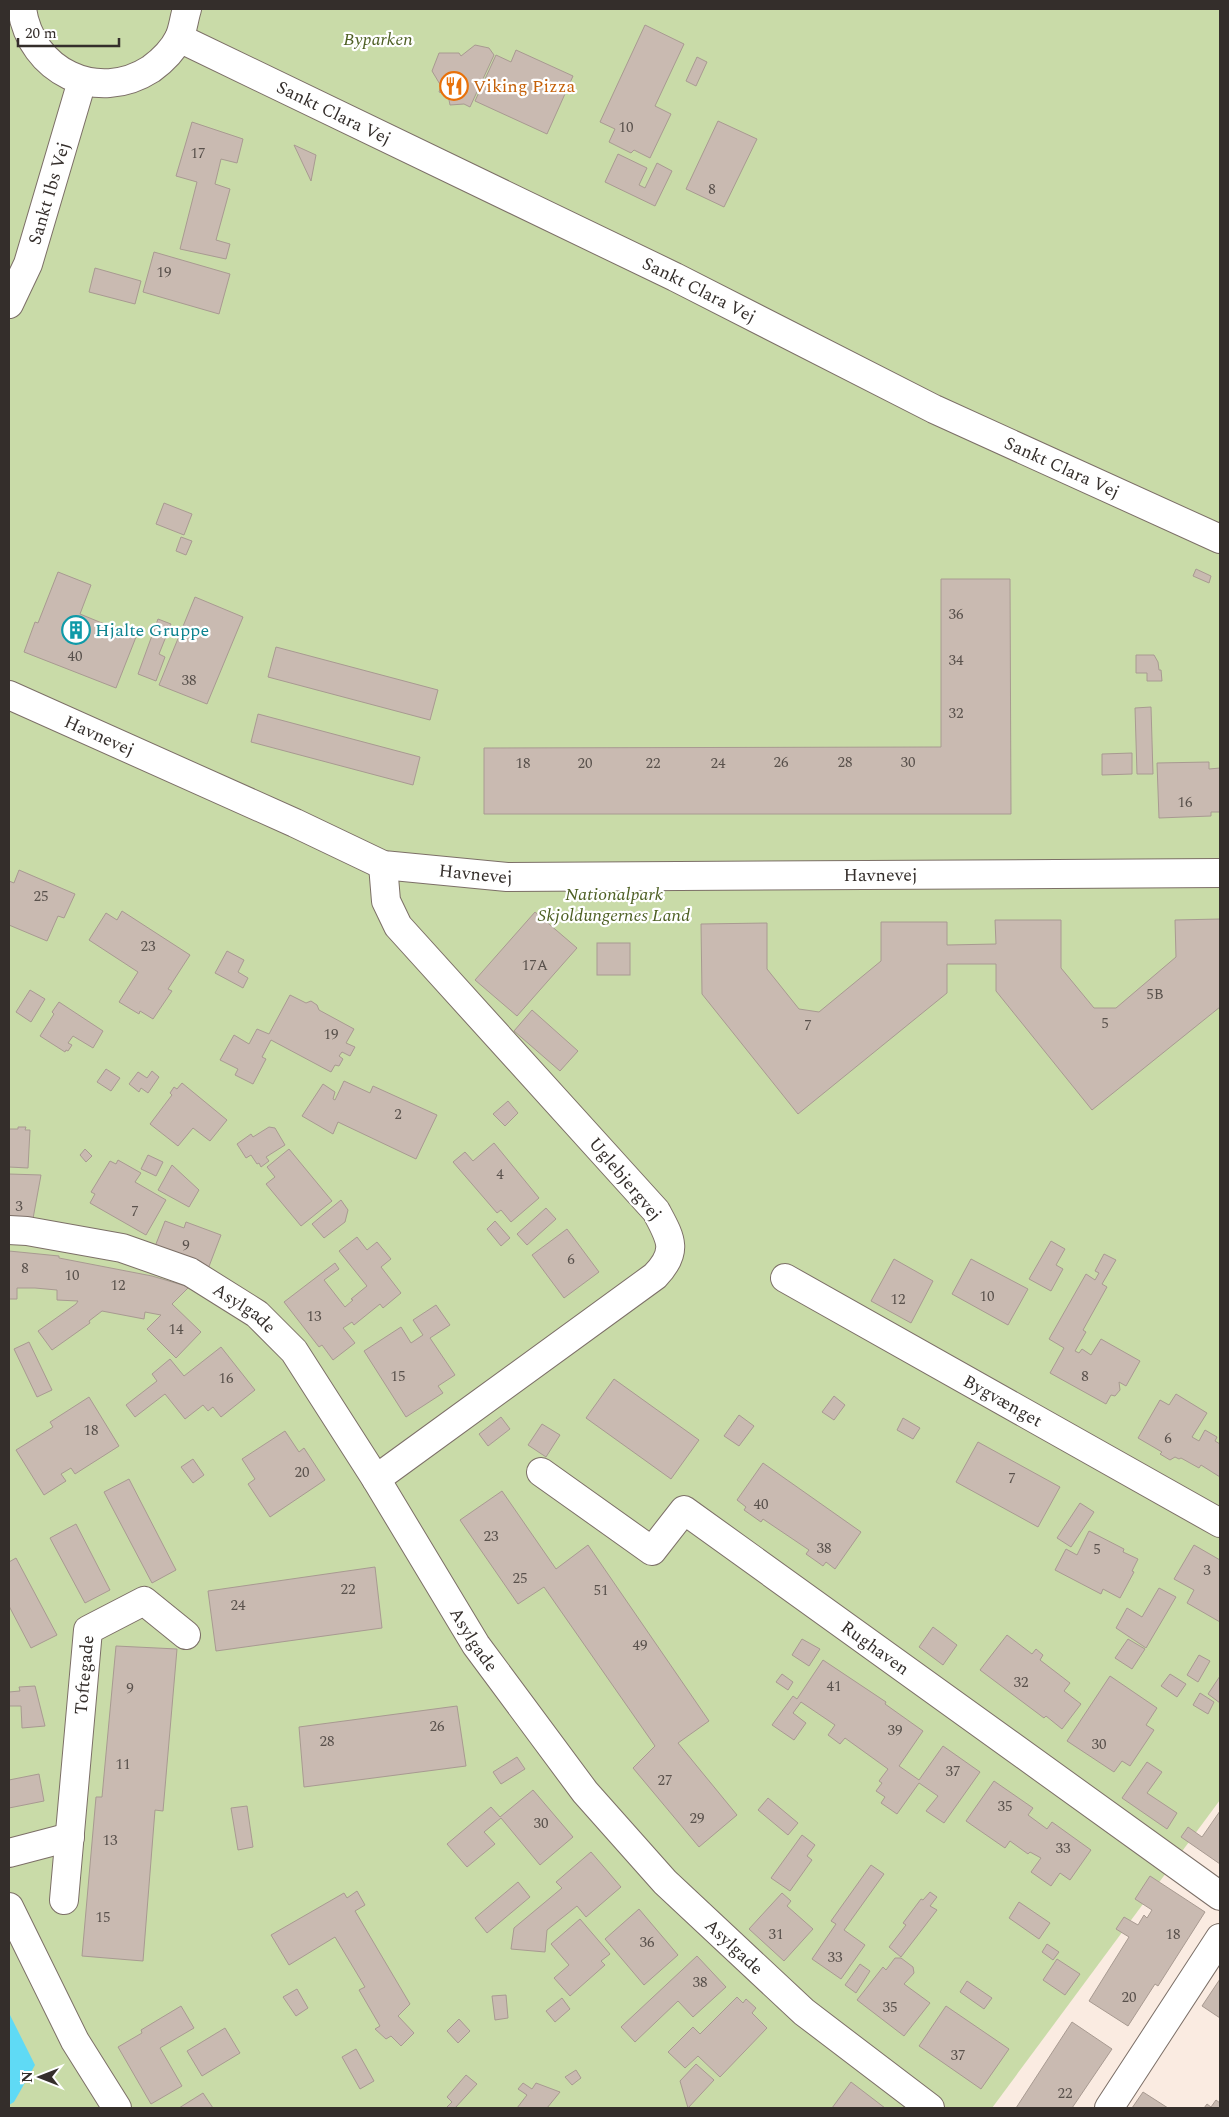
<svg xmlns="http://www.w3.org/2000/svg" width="1229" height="2117" font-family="Spectral,serif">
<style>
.green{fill:#c9dba8}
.water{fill:#5fdaf5}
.building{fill:#c9bab1;stroke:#a89a91}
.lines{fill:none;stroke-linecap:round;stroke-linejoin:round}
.minor-casing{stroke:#7c6f67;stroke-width:30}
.secondary-casing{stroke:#7c6f67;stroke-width:30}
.minor{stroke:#fff;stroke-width:28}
.secondary{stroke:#fff;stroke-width:28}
.labels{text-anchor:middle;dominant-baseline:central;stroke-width:4.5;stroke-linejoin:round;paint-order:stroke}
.number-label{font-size:15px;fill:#59514c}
.park-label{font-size:18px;font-style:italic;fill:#4d5f23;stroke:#fff}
.food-label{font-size:18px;fill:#c56008;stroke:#fff;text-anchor:start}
.street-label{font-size:18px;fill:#342e2b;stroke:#fff}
.culture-label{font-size:18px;fill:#0d838f;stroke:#fff;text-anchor:start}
</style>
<rect width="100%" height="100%" fill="#faebe1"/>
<path class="green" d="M9,9H1220V1800L992,2108H9Z"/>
<path class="water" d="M9,2013L35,2065L14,2102L9,2105Z"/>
<g class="building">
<path d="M645,25L684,44L655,106L671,114L650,158L634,150L631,153L609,142L615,129L600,122Z"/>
<path d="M475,45L489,48L494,55L470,107L464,104L450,105L448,95L439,92L441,86L432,71L439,53H459L461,56Z"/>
<path d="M516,50L573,76L547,134L475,101L496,55L511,62Z"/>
<path d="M697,57L707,62L696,86L686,81Z"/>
<path d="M718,121L757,139L724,207L686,189Z"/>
<path d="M192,122L243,139L237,163L221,159L215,184L230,189L216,240L230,244L226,259L180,249L197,182L176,176Z"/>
<path d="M294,145L316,155L311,181Z"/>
<path d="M618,154L647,168L639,185L645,188L657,163L672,171L655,206L605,182Z"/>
<path d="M154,252L230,274L219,314L143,292Z"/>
<path d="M95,268L141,281L135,304L89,292Z"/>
<path d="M164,503L192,514L184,535L156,524Z"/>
<path d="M181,537L192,541L186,555L176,551Z"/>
<path d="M1196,569L1211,576L1209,583L1193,576Z"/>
<path d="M58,572L91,585L80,614L136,637L116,688L24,652L35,622L38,623Z"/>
<path d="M941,579H1010L1011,814H484V748L941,747Z"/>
<path d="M195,597L243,617L207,704L159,685Z"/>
<path d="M158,619L171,624L159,654L165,657L156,681L138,674Z"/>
<path d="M276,647L438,690L430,720L268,677Z"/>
<path d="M1136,655H1154L1158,662L1159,670H1161L1162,681H1147V673H1136Z"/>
<path d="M1151,707L1153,774H1137L1135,708Z"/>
<path d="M258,714L420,757L413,785L251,742Z"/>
<path d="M1132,753V774L1102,775V754Z"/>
<path d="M1209,762V769L1220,768V812H1211V816L1159,818L1157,763Z"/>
<path d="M19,870L75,894L64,918L58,916L47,941L9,925V881L14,883Z"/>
<path d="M122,911L190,955L168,989L172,991L153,1019L140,1011L139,1014L119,1002L138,972L89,940L106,913L117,920Z"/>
<path d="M535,912L577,948L517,1016L475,980Z"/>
<path d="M1220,919V1007L1092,1110L996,991V964H947V993L798,1114L702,994L701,924L767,923V969L799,1009L819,1012L881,961V922H947V945L996,944L995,920H1061V968L1094,1008H1116L1176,957L1175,920Z"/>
<rect x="597" y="943" width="33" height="32"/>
<path d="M227,951L244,960L238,972L248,978L243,988L215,973Z"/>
<path d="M30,990L45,999L31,1022L16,1012Z"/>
<path d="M290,995L306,1003L311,1001L317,1005L319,1010L354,1029L346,1043L355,1047L350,1056L342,1052L339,1056L343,1059L339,1066L335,1065L331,1072L271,1040L262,1057L266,1059L253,1084L235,1075L238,1069L220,1060L234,1035L249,1044L257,1029L269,1034Z"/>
<path d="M59,1002L103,1031L93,1048L73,1036L68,1043L72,1045L68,1051L66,1050L65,1052L40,1036L54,1014L52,1012Z"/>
<path d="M532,1010L578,1051L560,1071L514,1031Z"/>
<path d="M106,1069L120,1078L111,1091L97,1082Z"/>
<path d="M152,1071L159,1077L148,1093L141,1088L139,1092L129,1084L138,1072L147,1078Z"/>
<path d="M344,1081L370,1093L373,1086L437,1115L416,1159L338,1122L333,1134L302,1116L323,1084L335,1092L333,1099L335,1100Z"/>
<path d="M182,1083L227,1120L210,1141L193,1128L178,1146L150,1124L172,1095L170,1093L174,1087L177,1089Z"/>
<path d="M508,1101L518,1113L505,1126L493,1114Z"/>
<path d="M18,1127H26L25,1130H30L28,1168L9,1167V1129H18Z"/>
<path d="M269,1127L275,1128L285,1145L266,1157L269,1161L261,1167L259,1163L257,1164L251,1155L246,1158L237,1144L251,1134L253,1137Z"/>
<path d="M494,1143L539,1198L511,1222L501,1210L497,1213L453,1162L465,1152L473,1161Z"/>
<path d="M85,1149L92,1156L86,1162L80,1155Z"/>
<path d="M289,1149L332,1201L301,1226L266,1184L275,1177L267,1167Z"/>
<path d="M148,1155L163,1162L156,1176L141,1169Z"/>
<path d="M118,1160L141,1173L135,1182L166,1200L146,1235L90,1203L95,1194L91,1192L110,1161L116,1164Z"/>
<path d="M172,1165L199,1190L189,1207L158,1190Z"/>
<path d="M9,1174L41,1175L32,1224L9,1220Z"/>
<path d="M341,1200L348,1210L345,1222L324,1238L312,1224Z"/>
<path d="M546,1208L556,1219L527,1245L517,1234Z"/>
<path d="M165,1221L184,1228L186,1222L221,1235L208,1269L154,1249Z"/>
<path d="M495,1221L510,1238L501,1246L487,1229Z"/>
<path d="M567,1229L599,1272L564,1298L532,1255Z"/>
<path d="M357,1237L367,1250L377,1242L391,1259L381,1267L401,1293L383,1308L380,1304L354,1325L352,1322L343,1328L355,1343L333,1360L322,1345L319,1347L284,1302L335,1263L339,1269L324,1280L345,1307L353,1300L351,1299L367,1286L339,1251Z"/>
<path d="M1051,1241L1065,1249L1056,1265L1063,1269L1051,1291L1029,1279Z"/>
<path d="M9,1251L59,1256V1258L152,1276L189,1287L172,1304L201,1332L176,1358L147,1329L161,1315L145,1312L144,1319L102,1311L89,1321L90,1323L52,1350L38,1331L76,1304L78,1301L57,1300V1290L35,1288H17V1299H9Z"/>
<path d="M1104,1254L1116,1260L1102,1284L1107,1287L1083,1330L1086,1332L1075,1351L1079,1353L1082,1349L1091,1355L1101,1339L1140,1361L1126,1386L1119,1382L1120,1390L1115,1396L1111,1395L1106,1404L1050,1373L1064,1348L1049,1339L1086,1274L1095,1280L1099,1273L1095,1271Z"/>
<path d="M894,1259L933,1281L911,1323L871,1301Z"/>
<path d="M971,1259L1028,1289L1008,1325L952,1294Z"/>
<path d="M436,1305L450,1325L430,1338L455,1375L438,1386L443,1393L406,1417L364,1351L401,1327L411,1343L423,1335L413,1320Z"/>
<path d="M29,1342L52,1390L37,1397L14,1349Z"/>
<path d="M221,1347L255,1390L221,1417L213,1407L208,1411L203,1405L185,1419L165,1394L135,1417L126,1405L157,1381L152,1374L170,1359L184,1376Z"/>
<path d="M614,1379L699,1440L671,1479L586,1418Z"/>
<path d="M1176,1394L1207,1413L1192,1437L1199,1441L1205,1430L1217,1437L1215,1441L1220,1444V1477L1201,1465L1199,1468L1181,1458L1179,1459L1175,1457L1170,1460L1160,1454L1162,1452L1138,1438L1160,1400L1169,1405Z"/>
<path d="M834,1396L845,1405L834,1420L822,1412Z"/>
<path d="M89,1397L119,1446L75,1474L71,1468L61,1474L66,1481L44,1495L16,1450L53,1427L50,1422Z"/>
<path d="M739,1415L754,1426L739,1446L724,1436Z"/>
<path d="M501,1417L510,1429L488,1446L479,1434Z"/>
<path d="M903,1418L920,1428L913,1439L897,1430Z"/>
<path d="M542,1424L560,1435L546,1457L528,1445Z"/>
<path d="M285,1431L299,1452L304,1448L325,1480L270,1517L248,1484L255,1479L242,1459Z"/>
<path d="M978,1442L1060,1487L1038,1527L956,1482Z"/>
<path d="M193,1459L204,1475L193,1483L181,1467Z"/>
<path d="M763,1463L861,1532L835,1569L826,1562L823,1566L806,1554L809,1550L763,1519L761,1522L744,1510L746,1507L737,1500Z"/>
<path d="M129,1479L176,1570L152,1583L104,1492Z"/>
<path d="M502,1491L556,1569L588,1545L709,1721L678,1743L737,1815L699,1847L633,1768L655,1746L544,1587L518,1604L460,1520Z"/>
<path d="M1080,1503L1094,1512L1071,1547L1057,1538Z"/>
<path d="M76,1524L110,1590L85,1603L50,1538Z"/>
<path d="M1089,1531L1124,1549L1123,1552L1138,1559L1132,1571L1134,1572L1120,1598L1103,1589L1101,1594L1055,1570L1066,1549L1077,1555Z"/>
<path d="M1194,1545L1220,1560V1622L1187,1603L1194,1590L1174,1579Z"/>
<path d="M16,1558L57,1635L31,1648L9,1606V1562Z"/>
<path d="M375,1567L382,1628L216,1651L208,1591Z"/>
<path d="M1159,1588L1176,1597L1146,1648L1116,1628L1127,1608L1142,1617Z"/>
<path d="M933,1627L957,1645L943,1665L919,1647Z"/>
<path d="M1007,1635L1032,1654L1036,1649L1043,1655L1040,1660L1070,1683L1064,1691L1081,1704L1062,1729L1046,1716L1044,1718L980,1670Z"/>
<path d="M802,1639L820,1649L809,1666L792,1655Z"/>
<path d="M1128,1639L1145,1649L1132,1669L1115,1658Z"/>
<path d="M116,1646L177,1649L163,1811L155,1810L143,1961L82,1956L96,1797H102Z"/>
<path d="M1199,1655L1210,1661L1198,1682L1187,1675Z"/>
<path d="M823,1660L886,1702L885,1704L923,1731L899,1766L919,1780L943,1746L980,1772L944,1823L926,1811L938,1796L919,1783L897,1814L881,1803L885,1797L876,1791L882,1783L879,1781L888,1769L845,1738L840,1744L828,1735L835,1725L801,1702L793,1713L806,1723L794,1740L772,1725L793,1696L797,1699Z"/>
<path d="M782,1674L793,1682L788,1690L776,1682Z"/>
<path d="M1170,1674L1186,1684L1177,1697L1161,1686Z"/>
<path d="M1110,1676L1157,1708L1146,1725L1154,1730L1130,1766L1122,1761L1114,1772L1067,1741Z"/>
<path d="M1220,1676V1703L1208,1694Z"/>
<path d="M35,1686L45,1726L22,1728L21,1706H9V1692L20,1691L19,1687Z"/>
<path d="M1200,1693L1214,1702L1208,1714L1193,1705Z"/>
<path d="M457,1706L466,1766L304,1787L299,1727Z"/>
<path d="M517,1757L525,1769L501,1784L493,1772Z"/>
<path d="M1147,1762L1162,1772L1147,1793L1177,1813L1167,1829L1122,1798Z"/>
<path d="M39,1774L44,1801L9,1808V1780Z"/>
<path d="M994,1781L1033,1808L1028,1815L1047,1829L1052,1822L1091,1850L1070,1880L1060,1873L1051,1886L1031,1872L1041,1858L1030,1852L1028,1854L1010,1841L1005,1848L966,1821Z"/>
<path d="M533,1790L573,1837L540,1865L501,1818L484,1832L495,1844L467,1867L447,1844L491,1807L500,1817Z"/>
<path d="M768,1798L798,1823L788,1835L758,1810Z"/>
<path d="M247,1806L253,1847L238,1850L231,1808Z"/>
<path d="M1220,1811V1864L1181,1837L1188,1827L1202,1837Z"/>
<path d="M802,1835L815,1845L807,1856L812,1860L790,1891L771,1878Z"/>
<path d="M591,1852L621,1887L586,1917L577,1906L547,1930L545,1952L511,1949L514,1928L562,1888L556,1882Z"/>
<path d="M871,1865L884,1874L844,1930L865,1945L841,1979L812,1959L836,1924L831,1921Z"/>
<path d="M1150,1876L1205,1912L1158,1986L1155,1984L1128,2026L1089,2001L1129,1937L1116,1929L1124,1917L1138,1925L1144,1915L1147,1918L1152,1910L1135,1899Z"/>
<path d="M518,1882L530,1897L487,1933L475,1918Z"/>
<path d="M357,1891L365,1905L355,1911L410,2004L398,2016L414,2033L401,2046L391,2036L386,2039L375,2029L380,2026L359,1990L365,1987L335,1937L289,1965L271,1935L344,1893L347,1898Z"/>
<path d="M930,1892L937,1897L930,1906L937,1910L901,1957L889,1947L906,1925L903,1923L921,1899L923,1900Z"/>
<path d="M782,1893L791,1901L787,1906L813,1929L784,1961L749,1929Z"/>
<path d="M1019,1902L1050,1923L1039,1939L1009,1918Z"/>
<path d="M639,1909L678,1955L644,1985L605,1939Z"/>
<path d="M580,1919L610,1954L601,1961L605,1965L570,1996L554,1978L569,1965L551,1944Z"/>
<path d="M1047,1944L1059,1952L1053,1960L1042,1952Z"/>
<path d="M697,1956L726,1987L693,2017L678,2001L635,2042L621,2027Z"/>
<path d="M895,1958H901L913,1967L914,1973L904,1984L930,2003L904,2036L857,2000L883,1967L886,1970Z"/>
<path d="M1057,1959L1080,1974L1065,1995L1043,1980Z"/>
<path d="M860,1964L870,1971L856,1993L845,1985Z"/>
<path d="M1220,1979V2018L1202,2006Z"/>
<path d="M967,1981L992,1998L984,2009L960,1992Z"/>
<path d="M297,1989L308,2008L296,2016L283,1997Z"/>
<path d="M506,1995L508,2018L495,2020L492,1996Z"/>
<path d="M737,1997L743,2003L746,1999L756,2008L752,2013L767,2028L720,2077L698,2056L685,2068L668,2052L693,2027L700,2034Z"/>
<path d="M562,1998L570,2009L555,2022L546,2011Z"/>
<path d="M181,2006L194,2028L160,2048L182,2086L151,2104L118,2047L142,2033L141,2030Z"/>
<path d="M946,2006L1009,2049L981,2089L919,2046Z"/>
<path d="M459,2019L470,2031L458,2043L447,2031Z"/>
<path d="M1072,2022L1112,2049L1072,2108H1016Z"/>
<path d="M225,2028L240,2053L202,2076L187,2051Z"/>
<path d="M356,2049L374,2081L360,2089L342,2057Z"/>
<path d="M696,2064L714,2080L688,2108L680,2081Z"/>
<path d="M576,2070L581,2078L572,2085L565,2077Z"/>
<path d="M466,2075L477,2084L455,2108H446L452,2102L447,2097Z"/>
<path d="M851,2082L885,2108H832Z"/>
<path d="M523,2083L532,2089L536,2083L560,2092L547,2108H517L527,2095L518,2089Z"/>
<path d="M1143,2092L1168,2108H1132Z"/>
<path d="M203,2093L213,2108H179Z"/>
<path d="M1216,2100L1220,2103V2108H1204L1207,2104L1211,2107Z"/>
</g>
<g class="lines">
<defs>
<g id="minor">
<path id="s1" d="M9,304L28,264L82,81"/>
<path id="s2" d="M9,695L295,823L383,865L507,877L1220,873"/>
<path id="s3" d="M9,1230L27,1231L122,1248L190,1272L257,1314L294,1351L376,1479L476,1645L585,1792L665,1882L804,2012L930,2108"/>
<path id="s4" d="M785,1278L1220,1523"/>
<path id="s5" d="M541,1472L652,1551L684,1510L1220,1896"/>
<path d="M376,1479L655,1276C679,1251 671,1239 656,1211L398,926L386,901L383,865"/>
<path d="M9,1853L70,1837"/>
<path id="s6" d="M64,1900L88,1630L144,1601L186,1635"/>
<path d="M9,1907L75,2041L117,2108"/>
<path d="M1109,2108L1220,1938"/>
</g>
<g id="secondary">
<path d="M22,9C31,71 97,104 151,69C162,61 173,50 179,38C183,30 184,18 187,9"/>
<path id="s7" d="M179,38L675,277L934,409L1220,539"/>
</g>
</defs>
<use href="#minor" class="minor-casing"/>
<use href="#secondary" class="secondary-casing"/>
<use href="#minor" class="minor"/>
<use href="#secondary" class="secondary"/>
</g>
<defs>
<symbol id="restaurant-ring" viewBox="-11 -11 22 22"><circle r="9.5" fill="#fff" stroke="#e8710a" stroke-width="1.5"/><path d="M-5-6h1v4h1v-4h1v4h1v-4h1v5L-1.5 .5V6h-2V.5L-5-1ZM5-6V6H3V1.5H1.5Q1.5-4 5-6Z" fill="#e8710a"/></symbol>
<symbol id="building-ring" viewBox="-11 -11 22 22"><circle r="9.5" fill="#fff" stroke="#0f9aa8" stroke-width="1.5"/><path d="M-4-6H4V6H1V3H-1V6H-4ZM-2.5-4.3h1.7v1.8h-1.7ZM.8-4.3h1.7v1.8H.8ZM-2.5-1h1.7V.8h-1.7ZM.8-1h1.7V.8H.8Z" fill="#0f9aa8"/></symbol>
</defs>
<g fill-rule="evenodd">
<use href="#restaurant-ring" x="438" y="70" width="32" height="32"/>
<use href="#building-ring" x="60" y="614" width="32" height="32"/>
</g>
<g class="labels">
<g class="number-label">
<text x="626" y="127">10</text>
<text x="198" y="153">17</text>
<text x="712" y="189">8</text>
<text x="164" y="272">19</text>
<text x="956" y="614">36</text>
<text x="75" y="656">40</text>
<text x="956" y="660">34</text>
<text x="189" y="680">38</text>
<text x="956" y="713">32</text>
<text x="781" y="762">26</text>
<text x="845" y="762">28</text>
<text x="908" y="762">30</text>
<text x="523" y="763">18</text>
<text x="585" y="763">20</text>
<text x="653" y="763">22</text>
<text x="718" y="763">24</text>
<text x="1185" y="802">16</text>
<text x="41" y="896">25</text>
<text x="148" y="946">23</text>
<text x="535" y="965">17A</text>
<text x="1155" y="994">5B</text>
<text x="1105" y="1023">5</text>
<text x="808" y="1025">7</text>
<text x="331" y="1034">19</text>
<text x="398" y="1114">2</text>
<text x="500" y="1174">4</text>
<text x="19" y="1206">3</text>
<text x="135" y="1211">7</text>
<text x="186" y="1245">9</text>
<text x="571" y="1259">6</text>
<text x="25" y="1268">8</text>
<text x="72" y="1275">10</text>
<text x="118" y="1285">12</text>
<text x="987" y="1296">10</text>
<text x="898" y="1299">12</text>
<text x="314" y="1316">13</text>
<text x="176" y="1329">14</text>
<text x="398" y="1376">15</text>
<text x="1085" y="1376">8</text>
<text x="226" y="1378">16</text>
<text x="91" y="1430">18</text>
<text x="1168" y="1438">6</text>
<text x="302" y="1472">20</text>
<text x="1012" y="1478">7</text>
<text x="761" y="1504">40</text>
<text x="491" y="1536">23</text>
<text x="824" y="1548">38</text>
<text x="1097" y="1549">5</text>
<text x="1207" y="1570">3</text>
<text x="520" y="1578">25</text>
<text x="348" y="1589">22</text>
<text x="601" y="1590">51</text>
<text x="238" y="1605">24</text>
<text x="640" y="1645">49</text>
<text x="1021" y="1682">32</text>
<text x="834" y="1686">41</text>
<text x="130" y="1688">9</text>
<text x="437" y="1726">26</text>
<text x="895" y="1730">39</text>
<text x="327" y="1741">28</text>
<text x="1099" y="1744">30</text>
<text x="123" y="1764">11</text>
<text x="953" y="1771">37</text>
<text x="665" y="1780">27</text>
<text x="1005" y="1806">35</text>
<text x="697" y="1818">29</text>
<text x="541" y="1823">30</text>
<text x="110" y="1840">13</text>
<text x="1063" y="1848">33</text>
<text x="103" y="1917">15</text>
<text x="776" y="1934">31</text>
<text x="1173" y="1934">18</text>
<text x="647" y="1942">36</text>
<text x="835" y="1957">33</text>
<text x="700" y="1982">38</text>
<text x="1129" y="1997">20</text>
<text x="890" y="2007">35</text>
<text x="958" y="2055">37</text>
<text x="1065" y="2093">22</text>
</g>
<g class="park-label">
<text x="378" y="39">Byparken</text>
<text x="614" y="894">Nationalpark<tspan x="614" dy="21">Skjoldungernes Land</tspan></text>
</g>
<g class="food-label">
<text x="473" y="86">Viking Pizza</text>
</g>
<g class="street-label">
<text stroke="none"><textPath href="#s7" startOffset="172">Sankt Clara Vej</textPath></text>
<text stroke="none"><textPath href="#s1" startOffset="118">Sankt Ibs Vej</textPath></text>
<text stroke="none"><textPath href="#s7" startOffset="578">Sankt Clara Vej</textPath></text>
<text stroke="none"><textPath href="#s7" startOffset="982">Sankt Clara Vej</textPath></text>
<text stroke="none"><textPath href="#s2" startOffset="99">Havnevej</textPath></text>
<text stroke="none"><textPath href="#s2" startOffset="504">Havnevej</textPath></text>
<text stroke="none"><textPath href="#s2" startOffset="909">Havnevej</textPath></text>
<text transform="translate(625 1179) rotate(50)">Uglebjergvej</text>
<text stroke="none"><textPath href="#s3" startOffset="252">Asylgade</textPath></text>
<text stroke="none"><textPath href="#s4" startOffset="250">Bygvænget</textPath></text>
<text stroke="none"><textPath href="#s3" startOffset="658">Asylgade</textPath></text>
<text stroke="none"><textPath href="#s5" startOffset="424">Rughaven</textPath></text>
<text stroke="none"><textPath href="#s6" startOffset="226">Toftegade</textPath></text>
<text stroke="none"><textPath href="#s3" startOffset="1062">Asylgade</textPath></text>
</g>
<g class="culture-label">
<text x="95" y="630">Hjalte Gruppe</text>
</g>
</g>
<rect width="1229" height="2117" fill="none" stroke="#342e2b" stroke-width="20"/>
<g transform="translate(40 2077) rotate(270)" stroke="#ffffff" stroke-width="4" paint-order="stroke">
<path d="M0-4L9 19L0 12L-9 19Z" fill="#342e2b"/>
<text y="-8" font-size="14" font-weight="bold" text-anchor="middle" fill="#342e2b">N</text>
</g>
<path d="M18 38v8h101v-8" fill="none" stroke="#342e2b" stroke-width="2.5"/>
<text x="25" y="38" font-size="15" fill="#342e2b" stroke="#ffffff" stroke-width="4" paint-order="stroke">20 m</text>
</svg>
